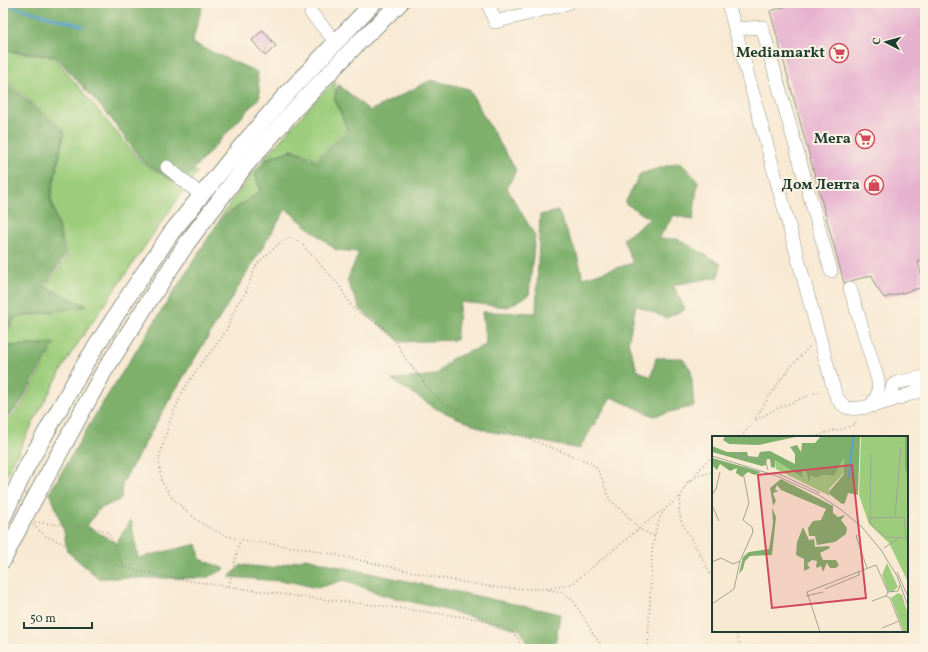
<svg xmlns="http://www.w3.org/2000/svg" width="928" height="652" font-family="Vollkorn,serif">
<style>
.green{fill:#9dcd7c;stroke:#5e8558}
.forest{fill:#7eb06c;stroke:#4e7650}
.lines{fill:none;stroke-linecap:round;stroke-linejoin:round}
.stream{stroke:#57a2cf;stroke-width:2.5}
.building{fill:#e6b1cf}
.minor-casing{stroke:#8c9384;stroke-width:14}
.major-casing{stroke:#8c9384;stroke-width:18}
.path{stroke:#8c9384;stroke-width:1.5;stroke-dasharray:1 3;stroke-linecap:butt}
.minor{stroke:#fff;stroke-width:13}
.major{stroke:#fff;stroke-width:16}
.labels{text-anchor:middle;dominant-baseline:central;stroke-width:4;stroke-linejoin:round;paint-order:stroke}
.poi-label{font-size:15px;font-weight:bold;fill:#1f3d34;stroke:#fcf5e5;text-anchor:end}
.inset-river{fill:none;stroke:#57a2cf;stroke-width:2}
.inset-road{fill:none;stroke:#a1a493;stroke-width:1}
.view{fill:#d1495b;fill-opacity:0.15;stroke:#d1495b;stroke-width:2}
.inset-edge{fill:none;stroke:#1f3d34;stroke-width:2}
</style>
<rect width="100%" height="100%" fill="#fcf5e5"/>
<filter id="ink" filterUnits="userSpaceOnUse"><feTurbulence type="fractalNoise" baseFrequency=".025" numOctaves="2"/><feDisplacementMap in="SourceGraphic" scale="8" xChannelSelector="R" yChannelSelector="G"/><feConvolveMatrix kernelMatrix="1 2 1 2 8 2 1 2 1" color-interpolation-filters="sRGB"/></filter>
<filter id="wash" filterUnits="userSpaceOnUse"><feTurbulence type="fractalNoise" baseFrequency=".012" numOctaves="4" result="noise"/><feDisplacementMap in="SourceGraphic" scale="16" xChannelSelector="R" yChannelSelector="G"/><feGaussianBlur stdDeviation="0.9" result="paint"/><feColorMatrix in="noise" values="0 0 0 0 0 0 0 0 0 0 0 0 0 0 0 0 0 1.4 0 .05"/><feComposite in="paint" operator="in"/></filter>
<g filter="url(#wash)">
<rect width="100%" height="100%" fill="#f8e9d3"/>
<g class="green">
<path d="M3,51L54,57L141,162L180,185L194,170L197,172L138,256L70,355L36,417L3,482V426L22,405L55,343L3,346V339L16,318L87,306L46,287L67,257L51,197L65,131L3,78Z"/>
<path d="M335,81V100L347,129L316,159L293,149L268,158L255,174L260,191L219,219L253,172L312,104Z"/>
</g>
<g class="forest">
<path d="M3,3H203L192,43L257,72L260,97L180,184L142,161L109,116L55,56L3,50Z"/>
<path d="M3,80L64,132L50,197L65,256L44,287L86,306L15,317L3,336Z"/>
<path d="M431,80L469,89L486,120L516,170L507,188L535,236L529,295L508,307L460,302L456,340L401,342L360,309L347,281L359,252L336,250L286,209L167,404L122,484L121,499L98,510L87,526L116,543L131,520L138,558L197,544L200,559L225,569L206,578H98L67,551L64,531L50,492L97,412L219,221L261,191L256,174L268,159L293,150L316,161L348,130L335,99L338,84L370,111Z"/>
<path d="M680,162L698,181L693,220L674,215L658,239H678L721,264L718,277L673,285L685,309L666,318L636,305L628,342L637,370L651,377L656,358H682L691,370L694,406L654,416L611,397L579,449L488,431L437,409L392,380L436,375L451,359L486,345L482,312L536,313L540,215L558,211L577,255L583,278L633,263L623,239L650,219L625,203L640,174Z"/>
<path d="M53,344L20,404L3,423V347Z"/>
<path d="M306,558L337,566L560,614L555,645V649H529L521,630L442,609L383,595L344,580L317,588L292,582L229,577L241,565L271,568Z"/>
</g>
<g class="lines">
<path class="stream" d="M3,5H8L83,26"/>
</g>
<g id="blocks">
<g class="building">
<path d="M798,3H925V260L918,262L921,273L920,288L884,298L875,285L872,275L844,283L770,11Z"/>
<path d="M263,30L276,46L265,56L252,40Z"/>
</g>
</g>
</g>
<g filter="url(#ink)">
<use href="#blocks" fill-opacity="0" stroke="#8c9384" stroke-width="1"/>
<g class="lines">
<defs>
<g id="minor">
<path d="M728,3L834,390C836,397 839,403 846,407C860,414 909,394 925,389"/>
<path d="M489,5L495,22L568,3"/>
<path d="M311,13L336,42"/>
<path d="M735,29L762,27L831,271"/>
<path d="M167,167L201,195"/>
<path d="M850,288L878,380C879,393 878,397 870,406"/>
<path d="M889,400L893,385L899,382L925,377"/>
</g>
<g id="major">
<path d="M3,517L27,466L86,362L129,295L171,233L233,156L283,98L373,3"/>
<path d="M3,560L24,518L103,373L147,304L187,243L245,166L294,110L358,43L400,3"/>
</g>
</defs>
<use href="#minor" class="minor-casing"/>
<use href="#major" class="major-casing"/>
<g class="path">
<path d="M756,420L778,408L822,390"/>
<path d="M741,437L754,420L778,383L794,363L811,345"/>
<path d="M814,437L834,430H839L848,427L853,425L858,420"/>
<path d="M713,457L708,460L687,483L681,496L679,511L682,523L705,563L713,580"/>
<path d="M689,482L697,476L713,472"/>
<path d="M35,522L100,529L106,532L110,536L124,567"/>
<path d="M33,525L46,536L103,561L135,570L190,581L295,596L383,606L479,619L504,627L512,632L517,637L523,649"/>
<path d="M229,586L236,556L240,540"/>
<path d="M547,589L572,584L658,513L664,510"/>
<path d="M735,631L742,649"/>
<path d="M605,649L593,634L581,613L573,601L562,592L545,589L500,588L445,579L309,549L248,541L227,536L206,526L197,520L172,498L162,482L160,471L159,459L170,420L184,389L200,365L220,340L227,329L237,304L246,292L255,268L260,261L283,240L290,238L300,242L339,285L352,307L358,312L382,326L387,331L398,345L406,360L421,378L428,388L443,403L473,417L591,463L596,468L600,474L610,500L624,512L639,529L654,536"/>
<path d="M648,649L652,551C654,537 657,519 666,508C671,504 676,500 681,496"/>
</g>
<use href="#minor" class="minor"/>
<use href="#major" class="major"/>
</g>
</g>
<defs>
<symbol id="supermarket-ring" viewBox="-11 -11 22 22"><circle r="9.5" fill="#fcf5e5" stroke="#d1495b" stroke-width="1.5"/><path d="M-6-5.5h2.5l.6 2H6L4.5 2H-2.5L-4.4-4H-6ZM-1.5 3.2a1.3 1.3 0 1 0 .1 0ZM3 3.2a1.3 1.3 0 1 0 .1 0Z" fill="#d1495b"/></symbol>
<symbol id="shop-ring" viewBox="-11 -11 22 22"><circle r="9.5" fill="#fcf5e5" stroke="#d1495b" stroke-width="1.5"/><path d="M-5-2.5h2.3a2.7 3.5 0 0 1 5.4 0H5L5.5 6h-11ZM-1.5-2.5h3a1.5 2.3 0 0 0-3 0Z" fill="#d1495b"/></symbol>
</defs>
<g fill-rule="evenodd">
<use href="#supermarket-ring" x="828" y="42" width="22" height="22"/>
<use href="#supermarket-ring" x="854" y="128" width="22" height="22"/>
<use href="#shop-ring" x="863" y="174" width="22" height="22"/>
</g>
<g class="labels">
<g class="poi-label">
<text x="825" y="53">Mediamarkt</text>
<text x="851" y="139">Мега</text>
<text x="860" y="185">Дом Лента</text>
</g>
</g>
<g transform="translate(712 436)">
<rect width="196" height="196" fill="#f8e9d3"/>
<path d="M149,0H193V33L196,43V146L177,107L157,88L147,59ZM132,21V37L118,52L116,57L118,60L64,33L63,24L91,42L90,34L94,36L97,45L99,40L104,42L112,39L122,40ZM175,127L186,151L180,156L176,155L170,139ZM186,157L190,159L196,178V196H192L179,162Z" fill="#9dcd7c"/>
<path d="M13,0H88L47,9L17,8L11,4ZM109,0H148L146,59L136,57L133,67L130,68L116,57L132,38V22L122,40L112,39L104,42L99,40L97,46L94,36L90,34L91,42L63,24V32L59,31L58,23H55L54,29L50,30L0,16V10L15,16H35L36,20L46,21L48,16L58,15L83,28V18L78,11L85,9L89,16L90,7H103ZM193,0H196V43L193,33ZM0,22L39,33L49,36L43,39L36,36L30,41L24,37L25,32L18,35L8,28L5,34L0,29ZM69,43L121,70V77L126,81L133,79L129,84L135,92L134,98L123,106L105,109L103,100H97L96,92L101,85L109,84L114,73L69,54L65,49L63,54L67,55L61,57L64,65L61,70L58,52ZM60,71L64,81L60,119L38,120L33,125L31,133L27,138L31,121L37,116L57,113L61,87ZM91,91L97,104L102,103L103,111L117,110L118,112L108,117L111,124H124L127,129L124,132H118L115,127L111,136L109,130L105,132L104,130L105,125L100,124L95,128L98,132L92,135V123L84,119L85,106Z" fill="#7eb06c"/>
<path class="inset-river" d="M137,41L141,0"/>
<path class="inset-road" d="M159,18L158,87L173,101L196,102M23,19L53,24L56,34M0,20L65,40L107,59L128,73L149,90L169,114L185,140L196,170M63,36L108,57M0,59L4,53L8,36M0,69L7,85M183,81L189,11M157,82L192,81L194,102M146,99L144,100L155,132M172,112L187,102M0,126L9,122L21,128L28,125M185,136L196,161M113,153L147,139V135M176,156L186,155L188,149M94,160L111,156M174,160L178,162L191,196M0,168L22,153L28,125L41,96L40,91L31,84L37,67L31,36L34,30M170,192L187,185M108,196L95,156L164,129L176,156L174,160L160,165"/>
<path class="view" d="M140,29L154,162L60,172L46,39Z"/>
<rect width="196" height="196" class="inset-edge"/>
</g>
<rect width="928" height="652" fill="none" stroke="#fcf5e5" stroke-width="16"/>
<g transform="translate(886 42) rotate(276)" stroke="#fcf5e5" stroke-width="3" paint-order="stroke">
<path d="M0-3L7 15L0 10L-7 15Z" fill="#1f3d34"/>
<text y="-6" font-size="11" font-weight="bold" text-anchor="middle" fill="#1f3d34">С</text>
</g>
<path d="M24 622v6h68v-6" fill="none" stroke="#1f3d34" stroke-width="2"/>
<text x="30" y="622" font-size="12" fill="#1f3d34" stroke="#fcf5e5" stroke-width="3" paint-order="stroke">50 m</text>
</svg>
